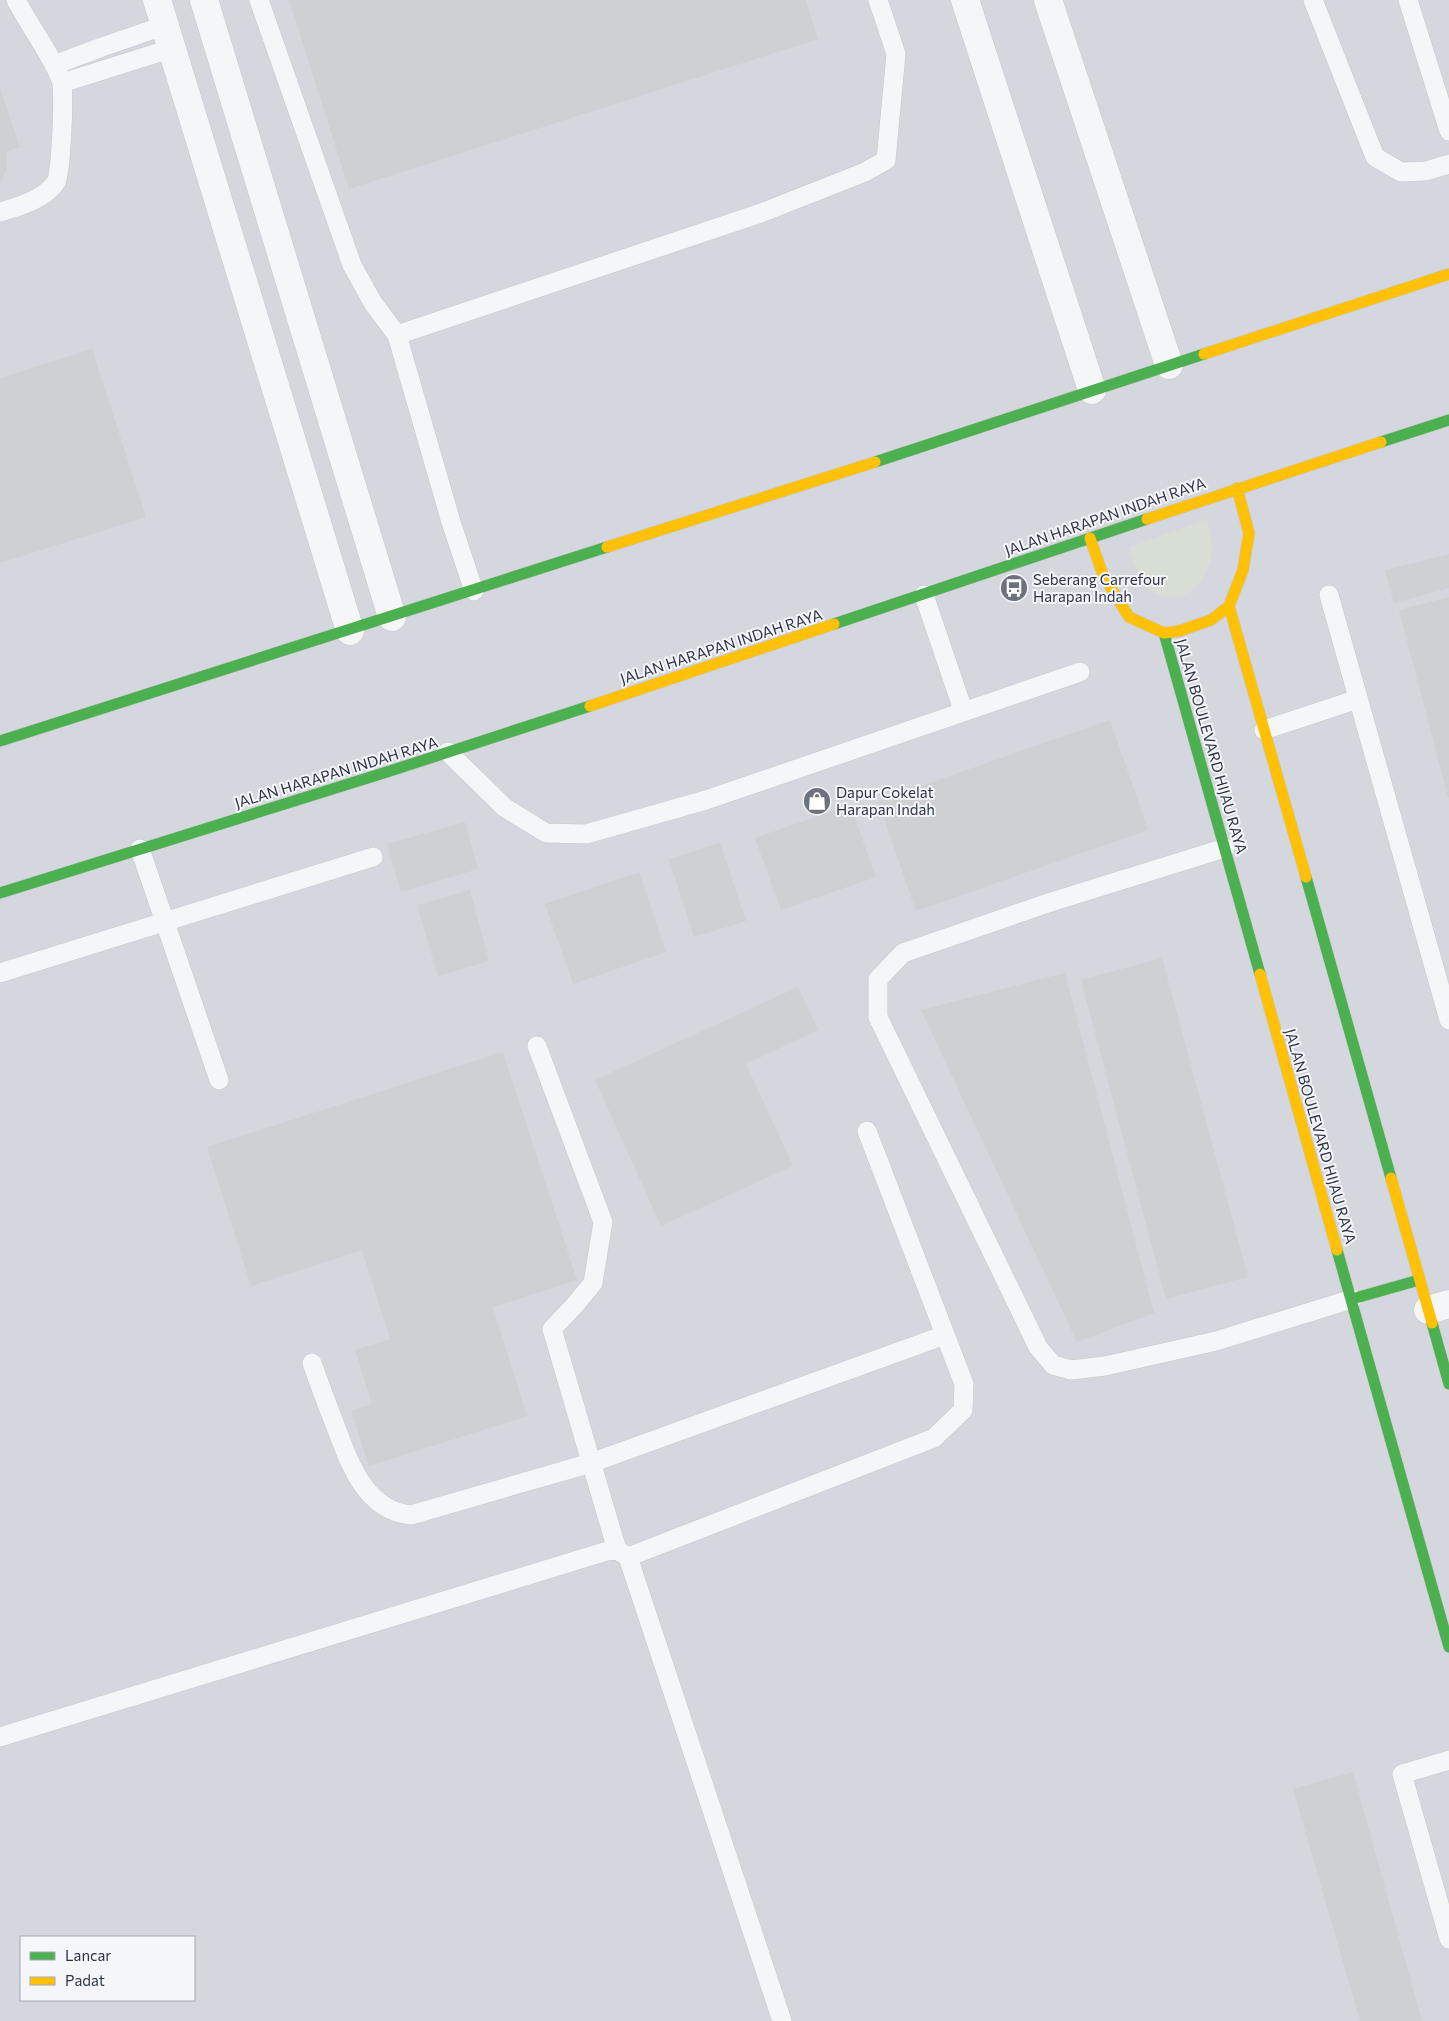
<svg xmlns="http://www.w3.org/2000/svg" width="1449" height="2021" font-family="Commissioner,sans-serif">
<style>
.built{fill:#d4d7dd;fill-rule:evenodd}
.green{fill:#d6ded6}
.building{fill:#ced0d3}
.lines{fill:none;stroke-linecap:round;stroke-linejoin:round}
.lane-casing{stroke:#c4c6c8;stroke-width:20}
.street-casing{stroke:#c4c6c8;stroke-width:29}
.fast-casing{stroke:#c4c6c8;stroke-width:12}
.slow-casing{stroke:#c4c6c8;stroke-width:12}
.lane{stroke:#f5f6f7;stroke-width:19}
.street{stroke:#f5f6f7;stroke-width:28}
.fast{stroke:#4caf50;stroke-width:11}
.slow{stroke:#ffc107;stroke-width:11}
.labels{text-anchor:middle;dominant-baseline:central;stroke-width:4;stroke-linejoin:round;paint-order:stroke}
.street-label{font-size:15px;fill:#2b3445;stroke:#f4f6f9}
.poi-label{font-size:15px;fill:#2b3445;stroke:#f4f6f9;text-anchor:start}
</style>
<rect width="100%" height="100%" fill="#e6e8ea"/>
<path class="built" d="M0,0H1449V2021H0ZM21,1937H194V2000H21Z"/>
<path class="green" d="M1207,519C1211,535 1215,550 1209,565C1207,572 1202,580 1198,585C1186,598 1161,602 1149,588C1138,577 1133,561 1129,547Z"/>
<g class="building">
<path d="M289,0H806L818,39L349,189Z"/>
<path d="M0,88L20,147L7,151V168L0,183Z"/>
<path d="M92,349L146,517L0,563V378Z"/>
<path d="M1449,554V588L1394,603L1385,570Z"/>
<path d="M1449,597V797H1448L1399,610Z"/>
<path d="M1110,720L1148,830L916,911L878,801Z"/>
<path d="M850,805L876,877L781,910L755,838Z"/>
<path d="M465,822L478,869L401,892L387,844Z"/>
<path d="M720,843L746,921L694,937L669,859Z"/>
<path d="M639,872L666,952L573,984L545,904Z"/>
<path d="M470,890L489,961L438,976L417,905Z"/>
<path d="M1162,958L1248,1277L1166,1299L1081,980Z"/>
<path d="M1065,973L1154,1313L1077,1342L921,1010Z"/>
<path d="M798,987L818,1030L746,1064L793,1166L661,1226L595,1080Z"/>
<path d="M503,1052L577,1280L493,1307L527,1416L369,1466L351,1411L372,1404L355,1350L390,1339L362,1250L251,1286L207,1147Z"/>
<path d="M1353,1772L1422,2021H1360L1293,1789Z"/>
</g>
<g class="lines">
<defs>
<g id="lane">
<path d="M259,0L352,265L373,303L397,335L451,522L474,591"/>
<path d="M1313,0L1375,157L1401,172L1426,171L1449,164"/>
<path d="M1408,0L1449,131"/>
<path d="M54,65L102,47L166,25"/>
<path d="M62,83L173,48"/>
<path d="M0,212C19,207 45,199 56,182C61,174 65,90 61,80C50,52 30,27 16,0"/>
<path d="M397,335L761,213L865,172L886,160L896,54L878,0"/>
<path d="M924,595L963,710"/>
<path d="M1329,595L1449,1020"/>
<path d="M1264,730L1358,699"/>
<path d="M448,752L504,807L546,833L586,834L706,800L1080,672"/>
<path d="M1225,848L1051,902L903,953L878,979V1017L1038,1347L1053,1365L1071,1370L1105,1366L1216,1341L1352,1299"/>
<path d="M140,849L219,1080"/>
<path d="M0,973L373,857"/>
<path d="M537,1046L603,1222L593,1283L574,1306L552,1329L617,1550"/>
<path d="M312,1363C319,1383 326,1402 334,1422C348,1459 364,1511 411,1515L591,1463L945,1335"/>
<path d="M628,1557L934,1438L963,1410L964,1384L867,1131"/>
<path d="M0,1737L607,1551L617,1550L628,1557L782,2021"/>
<path d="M1449,1760L1402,1774L1449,1939"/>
</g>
<g id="street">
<path d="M157,0L350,631"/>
<path d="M204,0L392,617"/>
<path d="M965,0L1092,390"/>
<path d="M1048,0L1169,365"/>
<path d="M1428,1310L1449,1304"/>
</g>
<g id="fast">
<path d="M1381,442L1449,420"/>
<path d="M875,462L1204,354"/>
<path d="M834,624L1147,519"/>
<path d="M1164,633L1260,974"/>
<path d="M0,741L607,547"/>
<path d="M1306,877L1391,1178"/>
<path d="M0,893L390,771L590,706"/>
<path d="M1337,1250L1449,1647"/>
<path d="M1352,1299L1419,1280"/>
<path d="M1432,1323L1449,1384"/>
</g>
<g id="slow">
<path d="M1204,354L1449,274"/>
<path d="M1147,519L1381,442"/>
<path d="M1090,538L1103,575L1129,617L1164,633L1179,631L1211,620L1229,606L1243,570L1249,533L1237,488"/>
<path d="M607,547L875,462"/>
<path d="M1229,606L1306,877"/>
<path d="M590,706L834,624"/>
<path d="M1260,974L1337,1250"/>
<path d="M1391,1178L1432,1323"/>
</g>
</defs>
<use href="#lane" class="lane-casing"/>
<use href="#street" class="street-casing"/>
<use href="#fast" class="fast-casing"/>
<use href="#slow" class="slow-casing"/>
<use href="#lane" class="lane"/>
<use href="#street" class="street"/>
<use href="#fast" class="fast"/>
<use href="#slow" class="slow"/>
</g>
<defs>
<symbol id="bus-disc" viewBox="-11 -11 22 22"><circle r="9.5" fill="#6c737f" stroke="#f4f6f9"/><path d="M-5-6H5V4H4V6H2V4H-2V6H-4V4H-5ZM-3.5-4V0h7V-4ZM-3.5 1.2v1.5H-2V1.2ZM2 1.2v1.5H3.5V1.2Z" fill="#fff"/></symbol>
<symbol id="shop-disc" viewBox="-11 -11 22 22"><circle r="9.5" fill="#6c737f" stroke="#f4f6f9"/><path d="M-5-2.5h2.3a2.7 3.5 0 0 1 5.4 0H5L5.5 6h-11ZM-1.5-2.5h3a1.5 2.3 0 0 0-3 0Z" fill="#fff"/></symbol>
</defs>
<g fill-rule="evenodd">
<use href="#bus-disc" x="998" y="572" width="32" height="32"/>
<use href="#shop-disc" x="801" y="785" width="32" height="32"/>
</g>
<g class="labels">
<g class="street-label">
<text transform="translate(1105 516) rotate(-19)">JALAN HARAPAN INDAH RAYA</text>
<text transform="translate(721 646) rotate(-18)">JALAN HARAPAN INDAH RAYA</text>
<text transform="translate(1212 746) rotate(74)">JALAN BOULEVARD HIJAU RAYA</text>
<text transform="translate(336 772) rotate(-17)">JALAN HARAPAN INDAH RAYA</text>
<text transform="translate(1321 1136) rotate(74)">JALAN BOULEVARD HIJAU RAYA</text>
</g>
<g class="poi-label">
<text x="1033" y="579">Seberang Carrefour<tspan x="1033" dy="17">Harapan Indah</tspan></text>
<text x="836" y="792">Dapur Cokelat<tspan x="836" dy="17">Harapan Indah</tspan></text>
</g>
</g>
<rect x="20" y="1936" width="175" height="65" fill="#f4f6f9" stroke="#a4a8b1"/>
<rect x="30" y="1952" width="25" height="8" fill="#4caf50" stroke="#a4a8b1"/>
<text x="65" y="1961" font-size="15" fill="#2b3445">Lancar</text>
<rect x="30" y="1977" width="25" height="8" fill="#ffc107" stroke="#a4a8b1"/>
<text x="65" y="1986" font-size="15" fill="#2b3445">Padat</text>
</svg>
